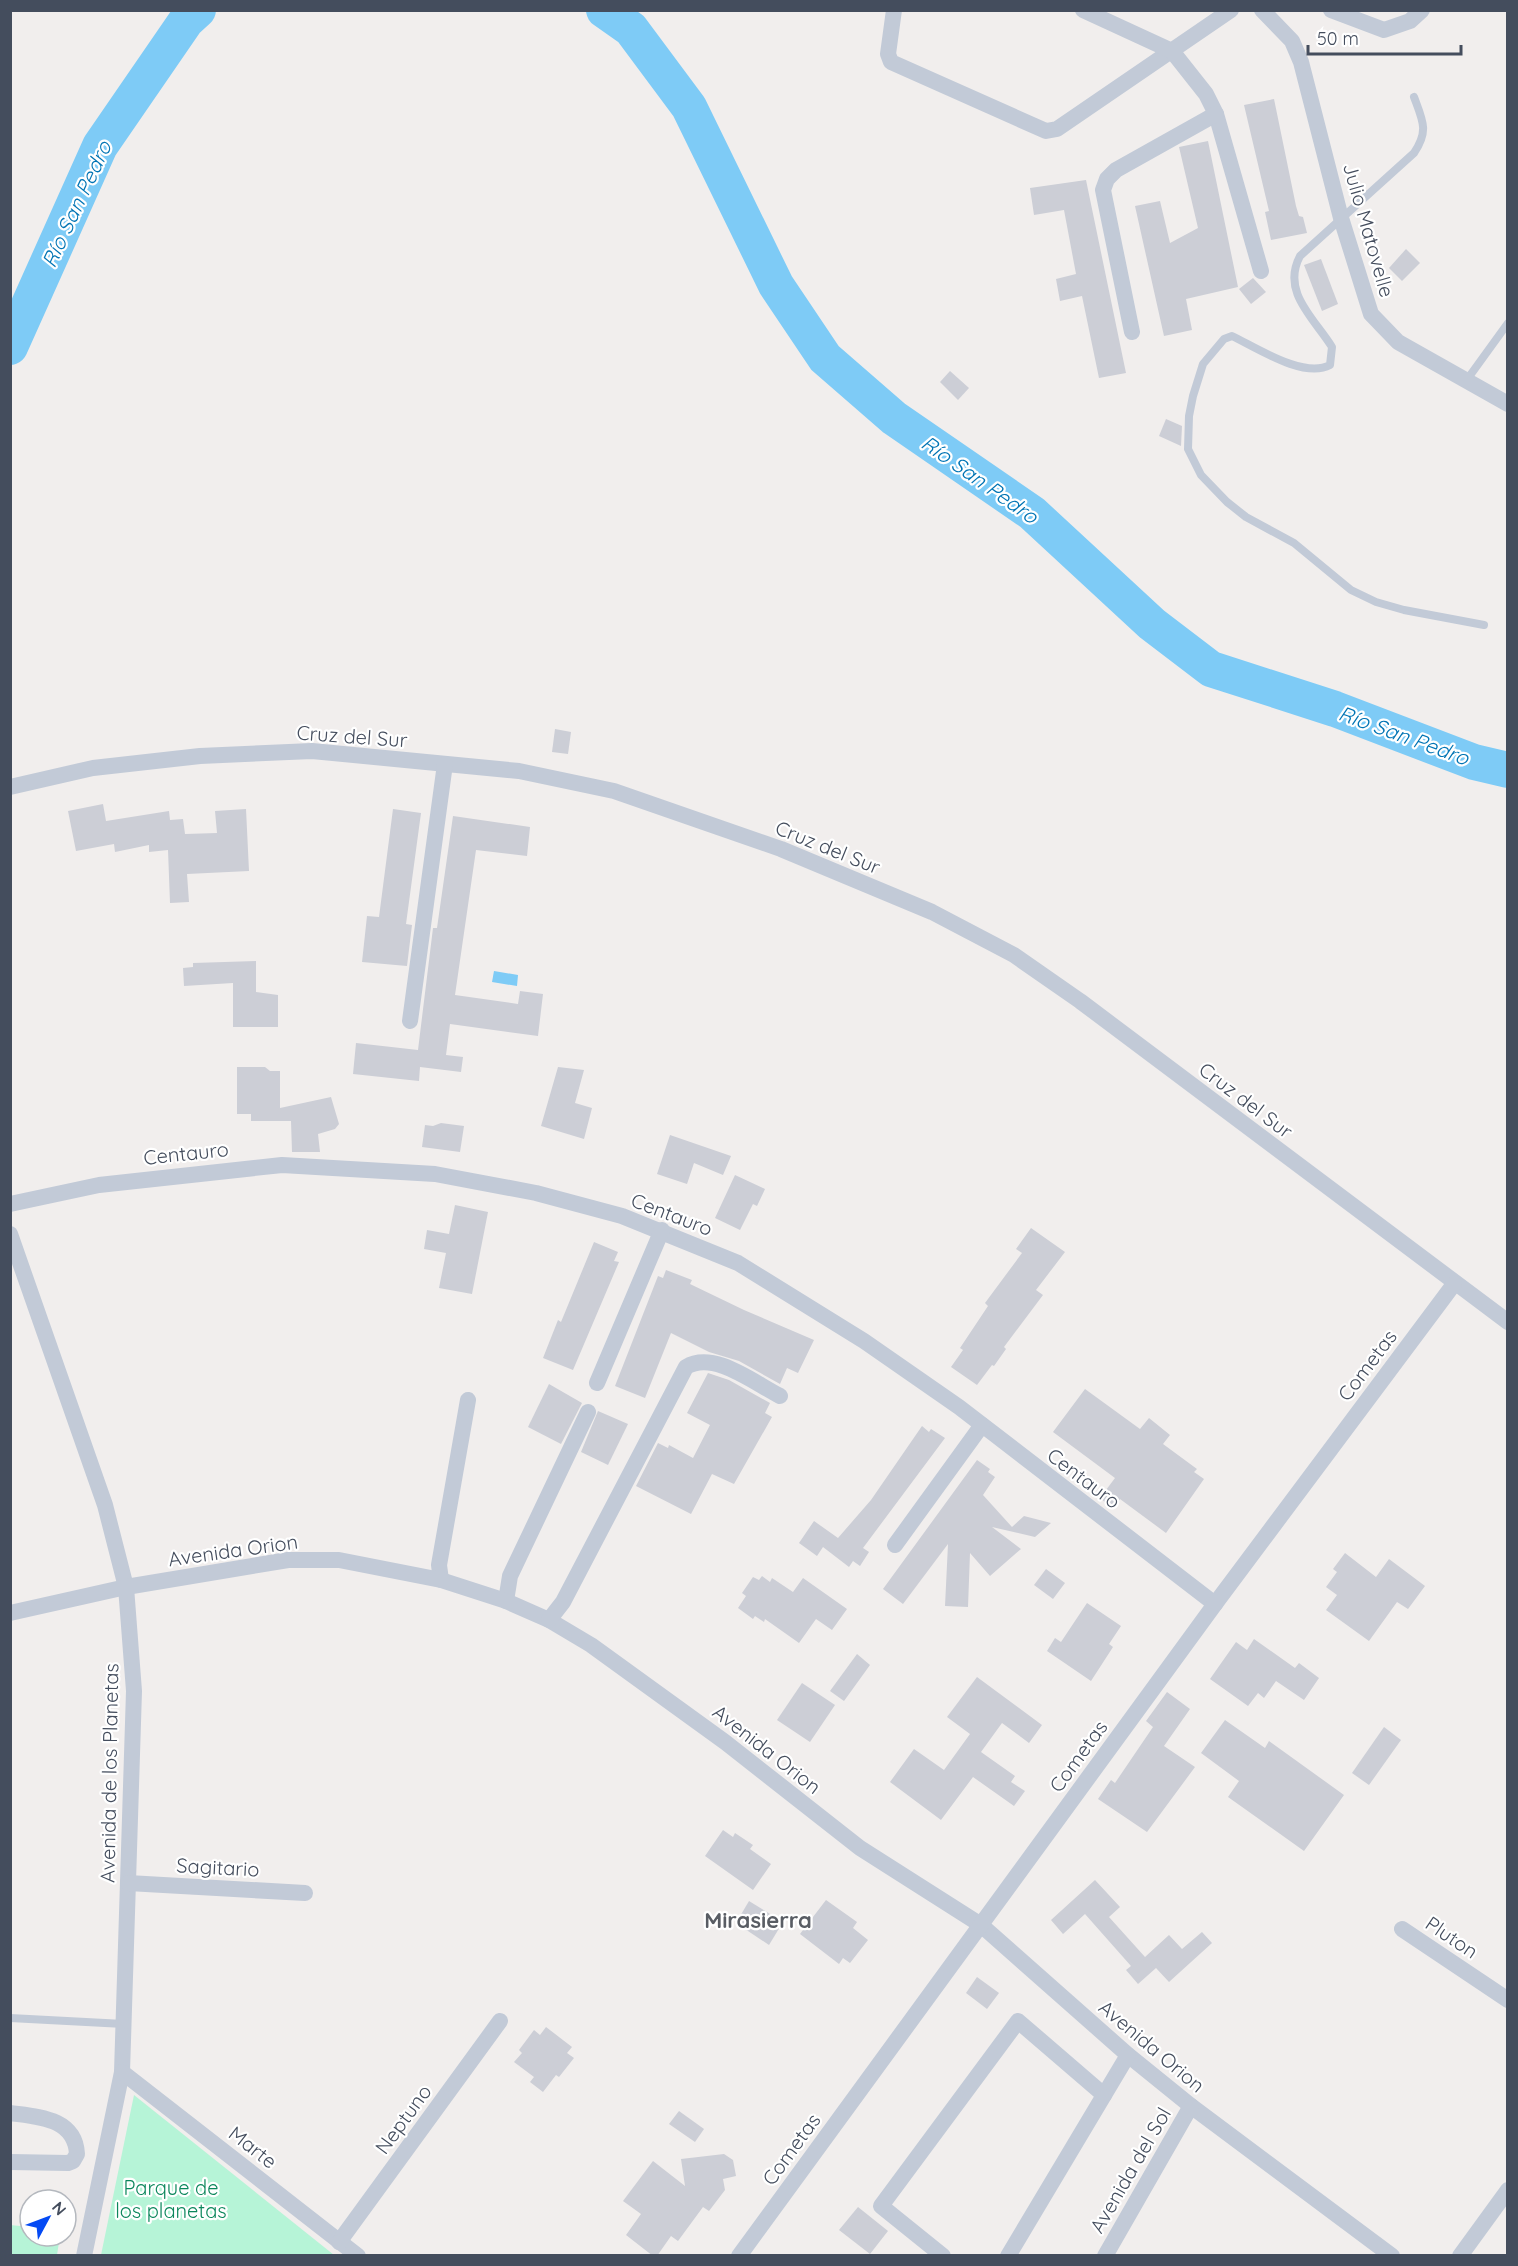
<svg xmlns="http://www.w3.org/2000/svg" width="1518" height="2266" font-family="Quicksand,sans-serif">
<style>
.green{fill:#b6f4d7}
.water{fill:#7ecbf6}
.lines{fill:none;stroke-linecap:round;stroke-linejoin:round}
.river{stroke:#7ecbf6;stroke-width:36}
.building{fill:#ccced6}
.service{stroke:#c2cad7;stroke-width:8}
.minor{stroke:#c2cad7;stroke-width:16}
.labels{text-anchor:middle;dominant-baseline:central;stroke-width:4.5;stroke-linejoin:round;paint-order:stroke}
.street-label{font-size:20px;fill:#444d5d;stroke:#fff}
.park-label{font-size:20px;fill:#0c875c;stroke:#fff}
.water-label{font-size:21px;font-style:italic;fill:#0074b4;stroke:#fff}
.quarter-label{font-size:22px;font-weight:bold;fill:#595d64;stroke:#fff}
</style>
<rect width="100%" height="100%" fill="#f1eeed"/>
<g class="green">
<path d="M134,2095L334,2255H101Z"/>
<path d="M10,2225L30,2227V2236H60L57,2255H11Z"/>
</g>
<path class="water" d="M494,971L518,975L517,986L492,982Z"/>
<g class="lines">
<g class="river">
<path d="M604,10L631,29L689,107L776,285L825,358L894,418L1032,513L1152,624L1211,669L1335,709L1474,762L1508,770"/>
<path d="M10,347L100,146L186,21L198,10"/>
</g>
</g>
<g class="building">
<path d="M1274,99L1296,206L1299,216L1303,217L1307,233L1271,240L1265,212L1269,211L1244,105Z"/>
<path d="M1208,141L1238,287L1186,299L1192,330L1164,336L1135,206L1160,201L1170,243L1198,228L1179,147Z"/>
<path d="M1086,180L1126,373L1099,378L1082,296L1060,301L1056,279L1076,274L1064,210L1034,215L1030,188Z"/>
<path d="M1406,249L1420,263L1402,281L1389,268Z"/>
<path d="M1321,259L1338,304L1322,311L1304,265Z"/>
<path d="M1253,278L1266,292L1251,304L1239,289Z"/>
<path d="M950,371L969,388L958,400L940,382Z"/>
<path d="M1166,419L1182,426L1181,446L1159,436Z"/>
<path d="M555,729L571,732L568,754L552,752Z"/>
<path d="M103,804L106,821L169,811L170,820L183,819L185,834L217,833L215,811L246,809L249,871L187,874L189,902L170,903L168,850L149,852V845L115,852L114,844L76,851L68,811Z"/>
<path d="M393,809L421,813L406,924L412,925L407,966L362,962L367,916L379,917Z"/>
<path d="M453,816L530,827L527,856L476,850L455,995L518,1004L520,991L543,994L538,1036L450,1024L446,1055L463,1057L461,1072L420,1067L419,1081L353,1074L356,1043L418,1050L433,928H437Z"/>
<path d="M256,961V992L278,995V1027H233V983L184,986L183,968L193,967V963Z"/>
<path d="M237,1067H265L270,1071H280V1108L331,1097L339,1124L335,1129L318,1134L320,1152H292L291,1121H251V1114H237Z"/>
<path d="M558,1067L584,1070L575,1103L592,1108L584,1139L541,1126Z"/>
<path d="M441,1123L464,1126L460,1152L422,1147L425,1125L433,1126Z"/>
<path d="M670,1135L731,1156L723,1175L694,1163L687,1184L657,1174Z"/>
<path d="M735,1175L765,1189L757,1206L753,1204L740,1230L715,1218Z"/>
<path d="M455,1205L488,1212L472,1294L439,1288L446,1253L424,1249L427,1230L449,1234Z"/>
<path d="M1031,1228L1065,1252L1036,1290L1043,1295L1004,1347L1006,1349L994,1366L992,1365L977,1385L951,1367L963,1350L960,1348L988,1306L985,1303L1022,1253L1016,1249Z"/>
<path d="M594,1242L618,1252L614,1261L619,1262L573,1370L543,1358L558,1320L561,1322Z"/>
<path d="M666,1270L692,1280L690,1284L744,1310L814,1340L798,1373L787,1368L780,1384L739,1361L709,1352L671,1333L645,1398L615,1386L658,1276L663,1278Z"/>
<path d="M708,1373L729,1380L770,1403L765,1413L772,1417L734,1484L712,1474L691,1514L636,1486L658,1443L668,1448L669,1445L693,1458L710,1425L687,1413Z"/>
<path d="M549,1384L582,1403L561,1444L528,1427Z"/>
<path d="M1085,1389L1140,1429L1149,1418L1170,1435L1163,1444L1197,1469L1194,1472L1204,1479L1166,1533L1120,1499L1113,1509L1100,1498L1115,1478L1053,1432Z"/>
<path d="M598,1411L628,1424L608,1465L581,1452Z"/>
<path d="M922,1426L929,1432L931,1429L945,1438L863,1548L869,1552L860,1566L853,1561L849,1567L823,1547L817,1556L799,1543L814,1521L838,1538L871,1500Z"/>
<path d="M977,1460L990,1469L988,1472L995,1477L983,1495L1012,1527L1024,1516L1051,1523L1035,1537L992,1527L1021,1549L990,1576L970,1553L968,1607L945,1606L948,1544L903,1604L883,1589Z"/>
<path d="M1345,1553L1376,1577L1389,1559L1425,1586L1408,1609L1397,1602L1369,1641L1326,1610L1337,1595L1326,1587L1337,1572L1333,1569Z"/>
<path d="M1046,1569L1065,1583L1053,1599L1034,1585Z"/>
<path d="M762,1576L770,1582L772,1578L793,1592L803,1578L847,1609L832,1630L816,1619L799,1643L765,1619L764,1622L755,1616L753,1619L738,1608L746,1596L742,1593L753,1577L759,1580Z"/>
<path d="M1087,1603L1121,1626L1109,1644L1113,1647L1091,1681L1047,1651L1055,1638L1061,1642Z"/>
<path d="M1254,1639L1295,1668L1299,1663L1319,1678L1304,1700L1276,1681L1264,1698L1258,1693L1248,1706L1210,1679L1236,1642L1247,1650Z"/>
<path d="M857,1654L870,1665L844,1701L830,1691Z"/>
<path d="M977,1677L1042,1725L1029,1743L1002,1723L981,1752L1015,1776L1011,1782L1025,1791L1014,1806L973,1777L941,1820L890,1782L914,1749L944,1770L970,1734L947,1717Z"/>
<path d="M802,1683L835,1705L810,1742L777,1720Z"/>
<path d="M1167,1692L1190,1709L1164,1746L1195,1767L1147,1832L1098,1799L1111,1780L1115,1783L1153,1727L1146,1721Z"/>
<path d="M1225,1720L1265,1748L1269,1741L1344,1795L1304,1851L1228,1797L1239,1781L1201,1753Z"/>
<path d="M1384,1727L1401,1740L1369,1785L1352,1773Z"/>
<path d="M723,1830L733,1837L735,1833L753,1845L750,1849L771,1864L753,1890L705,1856Z"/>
<path d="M1095,1880L1120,1907L1109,1917L1145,1957L1169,1935L1182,1949L1202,1932L1212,1943L1169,1982L1156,1968L1138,1984L1126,1970L1131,1966L1085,1914L1063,1934L1051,1920Z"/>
<path d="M826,1900L857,1922L853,1928L868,1940L850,1963L843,1958L839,1964L800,1934Z"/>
<path d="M749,1901L783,1922L769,1945L736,1923Z"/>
<path d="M977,1977L999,1993L987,2009L966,1993Z"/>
<path d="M546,2027L572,2047L567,2053L574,2058L559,2077L556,2075L543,2092L530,2082L534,2077L514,2062L522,2053L519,2050L534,2030L540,2035Z"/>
<path d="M679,2111L704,2129L695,2142L669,2124Z"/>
<path d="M724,2154L733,2160L736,2176L723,2179L725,2190L709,2211L703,2207L678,2241L671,2236L657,2256H653L626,2235L641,2214L623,2201L653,2161L685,2186L681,2159Z"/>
<path d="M858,2207L888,2231L870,2254L839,2230Z"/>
</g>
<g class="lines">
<g class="service">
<path d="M1414,97C1423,121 1429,131 1414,153L1300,256C1281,292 1314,318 1332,347L1330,365C1304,379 1257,348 1232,336L1224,339L1203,364L1193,396L1189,416L1188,449L1201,475L1227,502L1246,517L1294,543L1351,590L1376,602L1404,610L1484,625"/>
<path d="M1466,381L1508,323"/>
<path d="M10,2018L124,2024"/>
</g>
<g class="minor">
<path d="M894,10L888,54L891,62L1046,131L1057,129L1231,10"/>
<path d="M1083,10L1172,51L1206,94L1216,114L1261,271"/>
<path d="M1262,10L1292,41L1301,62L1341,218L1371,314L1398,342L1508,404"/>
<path d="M1331,10L1384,30L1410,21L1422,10"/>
<path d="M1132,332L1103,190L1107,179L1116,170L1216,114"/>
<path d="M10,787L93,768L200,756L312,751L519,771L614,791L781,849L932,912L1014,955L1080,1001L1508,1322"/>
<path d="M410,1021L445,764"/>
<path d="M10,1204L99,1185L282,1165L435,1174L536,1193L622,1216L738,1263L864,1341L959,1407L1215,1604"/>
<path d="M10,1234L105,1505L126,1587L134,1691L122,2072L84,2256"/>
<path d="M597,1383L662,1230"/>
<path d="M895,1545L982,1425"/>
<path d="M441,1580L439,1565L468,1400"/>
<path d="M506,1601L510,1576L588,1412"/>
<path d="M10,1613L126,1587L288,1560H339L441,1580L506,1601L549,1620L591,1645L725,1742L860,1848L981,1925L1128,2055L1191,2106L1392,2256"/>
<path d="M549,1620L563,1602L686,1367C714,1350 754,1383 780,1396"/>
<path d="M128,1883L305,1893"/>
<path d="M1402,1929L1508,2000"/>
<path d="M122,2072L358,2256"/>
<path d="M10,2113C39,2117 75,2118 77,2154L73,2161L68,2163L10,2162"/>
<path d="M339,2242L500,2021"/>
<path d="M739,2256L1215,1604L1454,1284"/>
<path d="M943,2256L881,2206L1018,2021L1104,2095"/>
<path d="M1008,2256L1128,2055"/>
<path d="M1105,2256L1191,2106"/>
<path d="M1460,2256L1508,2190"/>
</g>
</g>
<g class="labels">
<g class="street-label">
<text transform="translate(1369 230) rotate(74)">Julio Matovelle</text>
<text transform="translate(352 736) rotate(4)">Cruz del Sur</text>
<text transform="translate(828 847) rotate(22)">Cruz del Sur</text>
<text transform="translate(1246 1100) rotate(37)">Cruz del Sur</text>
<text transform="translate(186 1153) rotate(-6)">Centauro</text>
<text transform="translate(672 1214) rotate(21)">Centauro</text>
<text transform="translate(1367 1365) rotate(-53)">Cometas</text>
<text transform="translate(1084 1478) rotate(37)">Centauro</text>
<text transform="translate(233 1550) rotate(-8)">Avenida Orion</text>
<text transform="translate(767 1749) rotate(38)">Avenida Orion</text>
<text transform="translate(1078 1756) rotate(-54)">Cometas</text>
<text transform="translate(109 1773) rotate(-89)">Avenida de los Planetas</text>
<text transform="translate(218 1867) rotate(3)">Sagitario</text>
<text transform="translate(1452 1937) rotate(34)">Pluton</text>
<text transform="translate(1152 2046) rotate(40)">Avenida Orion</text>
<text transform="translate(403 2119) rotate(-54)">Neptuno</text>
<text transform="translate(253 2147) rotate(38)">Marte</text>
<text transform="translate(791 2149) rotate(-54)">Cometas</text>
<text transform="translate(1130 2170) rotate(-60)">Avenida del Sol</text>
</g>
<g class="park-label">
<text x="171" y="2187">Parque de<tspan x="171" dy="23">los planetas</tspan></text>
</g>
<g class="water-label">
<text transform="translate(76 204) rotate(-65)">Río San Pedro</text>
<text transform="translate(980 479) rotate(35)">Río San Pedro</text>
<text transform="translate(1404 735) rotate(20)">Río San Pedro</text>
</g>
<g class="quarter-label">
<text x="758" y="1920">Mirasierra</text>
</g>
</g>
<rect width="1518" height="2266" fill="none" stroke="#444d5d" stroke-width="24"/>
<g transform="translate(48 2218) rotate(49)"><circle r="28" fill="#ffffff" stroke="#b4b8be" stroke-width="1.5"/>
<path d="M0-4.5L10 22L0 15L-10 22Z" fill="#044af4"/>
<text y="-9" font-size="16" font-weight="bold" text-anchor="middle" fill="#444d5d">N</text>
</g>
<path d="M1308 45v9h153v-9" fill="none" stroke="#444d5d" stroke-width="3"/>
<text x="1317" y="45" font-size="18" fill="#444d5d" stroke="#ffffff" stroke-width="4.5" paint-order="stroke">50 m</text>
</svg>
